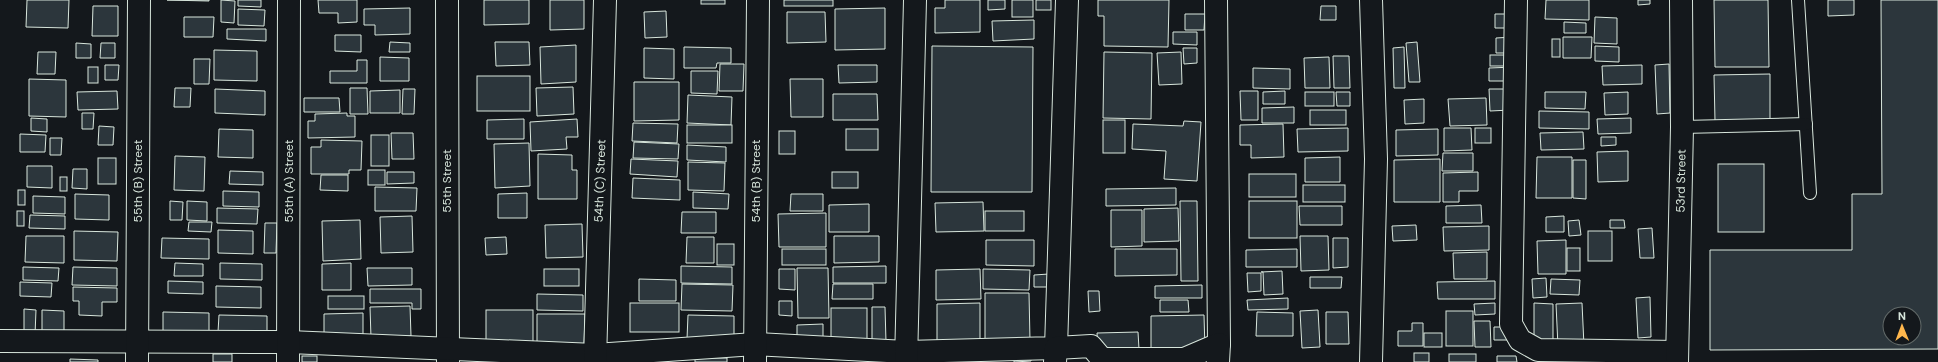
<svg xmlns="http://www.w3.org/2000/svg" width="1938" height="362" font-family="'DM Sans',sans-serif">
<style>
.building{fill:#2c363c;stroke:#d8e6dc;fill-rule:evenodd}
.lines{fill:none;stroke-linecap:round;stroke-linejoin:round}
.lane-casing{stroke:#d8e6dc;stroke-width:14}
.street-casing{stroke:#d8e6dc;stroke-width:24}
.lane{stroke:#14181c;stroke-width:12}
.street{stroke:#14181c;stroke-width:22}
.labels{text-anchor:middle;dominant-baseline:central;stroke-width:3;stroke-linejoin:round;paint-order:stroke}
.street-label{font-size:12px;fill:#d8e6dc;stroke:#14181c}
</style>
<rect width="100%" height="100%" fill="#14181c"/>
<g class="building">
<path d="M27,0H69L68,28L26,27Z"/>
<path d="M167,0H209V1Z"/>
<path d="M221,0L235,1L234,23L221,22Z"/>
<path d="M238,0H261V7L238,6Z"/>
<path d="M318,0H357V22L338,23V13H319Z"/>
<path d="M484,0H529V24L484,25Z"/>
<path d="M550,0H584V29L550,30Z"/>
<rect x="701" y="0" width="24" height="4"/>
<rect x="784" y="0" width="49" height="6"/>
<path d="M945,0H980V32L935,33V8H945Z"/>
<path d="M988,0H1005V9L988,10Z"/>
<rect x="1012" y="0" width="21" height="17"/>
<rect x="1036" y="0" width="15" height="10"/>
<path d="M1098,0H1169L1168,47L1104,46V16H1098Z"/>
<path d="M1546,0H1589V20L1545,19Z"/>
<path d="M1638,0H1650V4L1638,5Z"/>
<path d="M1714,0H1768L1769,67H1715Z"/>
<path d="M1828,0H1854V15L1828,16Z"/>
<path d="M1881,0H1938V349L1710,350V250H1852V194H1882ZM1890,314H1914V338H1890Z"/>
<path d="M93,6H118V36H92Z"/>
<path d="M1321,6H1336V20H1320Z"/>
<path d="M410,8V34L375,35V25H364V9Z"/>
<path d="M885,8V49L835,50V9Z"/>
<path d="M238,9L265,10L264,26L238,25Z"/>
<path d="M666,11L667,37L645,38L644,12Z"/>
<path d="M787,12H825L826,42L787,43Z"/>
<path d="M1185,14H1205L1204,30H1185Z"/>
<path d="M1495,14H1514L1515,28H1495Z"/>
<path d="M184,17H214L213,37H184Z"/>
<path d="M1595,17L1617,18V44L1594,43Z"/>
<path d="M1034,20V39L993,41L992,21Z"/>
<path d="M1564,22L1586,23V33H1564Z"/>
<path d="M227,29H266V41L227,39Z"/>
<path d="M1173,32H1197V45L1173,44Z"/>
<path d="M335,35H361V52L335,51Z"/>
<path d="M1513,37L1514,53H1496V38Z"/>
<path d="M1563,37H1592L1591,58H1563Z"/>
<rect x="1552" y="39" width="8" height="18"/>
<path d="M390,42L410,43V52H389Z"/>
<path d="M495,42H529L530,65L496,66Z"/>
<path d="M1417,42L1420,82H1409L1406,43Z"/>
<path d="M76,43L91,44V58H76Z"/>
<path d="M101,43H115V58H100Z"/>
<path d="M576,45V82L541,84L540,47Z"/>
<path d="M932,46L1033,47L1032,192H931Z"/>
<path d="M1595,46L1619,47V62L1595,61Z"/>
<path d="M684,47L731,48V63H717L716,68H684Z"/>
<path d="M1404,47L1405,88H1394L1393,48Z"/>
<path d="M644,48L674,49V79L644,78Z"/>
<path d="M1183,48H1197V63L1184,64Z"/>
<path d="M214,50L257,51V81L214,80Z"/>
<path d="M38,52H56L55,74H37Z"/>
<path d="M1104,52L1152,53L1151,119L1103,118Z"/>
<path d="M1181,52L1182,84L1159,85L1157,53Z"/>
<rect x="1490" y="55" width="23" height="11"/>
<path d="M1333,56H1349L1350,88H1334Z"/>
<path d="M380,57L409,58V81H380Z"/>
<path d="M1329,57L1330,88H1305L1304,58Z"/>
<path d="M194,59H210L209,84H194Z"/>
<path d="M357,60H367V83H330V71H357Z"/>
<path d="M720,64H744L743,91H719Z"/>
<path d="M1669,64L1670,113L1657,114L1655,65Z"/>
<path d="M105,65H119L118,80H105Z"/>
<path d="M838,65H877V82L839,83Z"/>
<path d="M1642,65V84L1603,85L1602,66Z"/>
<rect x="88" y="67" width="10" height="16"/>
<path d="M1514,67V81H1489V68Z"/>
<path d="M1253,68L1290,69V89L1253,88Z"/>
<path d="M691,71H718L717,94L691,93Z"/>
<path d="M1770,74V120L1715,121L1714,75Z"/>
<rect x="477" y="76" width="53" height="35"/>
<path d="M29,79L66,80V117L29,116Z"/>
<path d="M790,79H823V117H791Z"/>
<path d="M634,82H679V120L634,121Z"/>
<path d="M573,87L574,114L537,116L536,88Z"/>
<path d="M175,88H191L190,107H174Z"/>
<path d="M350,88H367L368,114H350Z"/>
<path d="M215,89L265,91V115L215,113Z"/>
<path d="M403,89H415L414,114H402Z"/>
<path d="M1489,89H1511V110L1490,111Z"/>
<path d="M400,90V113H370V91Z"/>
<path d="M117,91L118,109L78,110L77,92Z"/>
<path d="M1240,91H1258V120H1241Z"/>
<path d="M1285,91V104H1263V92Z"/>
<rect x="1305" y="92" width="29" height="14"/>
<path d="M1336,92H1350V106H1337Z"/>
<path d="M1545,92H1586L1585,109L1545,108Z"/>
<path d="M1628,92V114L1605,115L1604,93Z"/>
<path d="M833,94H877L878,120H833Z"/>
<path d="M688,95L732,97L731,125L687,123Z"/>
<path d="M304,98H339L340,112H304Z"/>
<path d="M1486,98L1487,125L1450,126L1448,99Z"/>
<path d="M1424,99V123L1405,124L1404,100Z"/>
<path d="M1294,107V123H1262V108Z"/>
<rect x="1310" y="110" width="36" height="15"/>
<path d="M1539,111L1589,112V129L1539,128Z"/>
<path d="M82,113H94L93,129H82Z"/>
<path d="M347,113V116H355V137L308,138V121H315V114Z"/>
<path d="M31,118L47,119V132L31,131Z"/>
<path d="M1631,118V133L1598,134L1597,119Z"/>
<path d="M524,119V139H487V120Z"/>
<path d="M577,119L578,137H566L567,149L531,151L530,122Z"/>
<rect x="1103" y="120" width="22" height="33"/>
<path d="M1184,121L1201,122L1197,181L1164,179L1166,151L1132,149L1133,124L1183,126Z"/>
<path d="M633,123L678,124L677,143L632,141Z"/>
<path d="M1283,124L1284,157L1251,158V145H1240V125Z"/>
<rect x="687" y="125" width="45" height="18"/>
<path d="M99,126L114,127L113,145H98Z"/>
<path d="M1348,128V151L1298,152L1297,129Z"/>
<path d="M1444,128H1471L1472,150L1444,151Z"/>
<rect x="1475" y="128" width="16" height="15"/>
<path d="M219,129L253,130V158L218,157Z"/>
<rect x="846" y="129" width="32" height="21"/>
<path d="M1438,129V155L1396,156V130Z"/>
<rect x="779" y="131" width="16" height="23"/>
<path d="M1583,132L1584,149L1541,150L1540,133Z"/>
<path d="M391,133H413L414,159H392Z"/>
<path d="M20,134L46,135L45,152H20Z"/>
<rect x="371" y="135" width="18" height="31"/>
<path d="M1601,137H1616V145L1601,146Z"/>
<path d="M50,138H62L61,155H50Z"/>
<path d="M321,140L362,141L361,170H349V174H311V147H321Z"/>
<path d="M634,142L679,144L678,159L633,158Z"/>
<path d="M529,143L530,186L495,188L494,144Z"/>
<path d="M687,145L726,147V162L687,160Z"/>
<path d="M1628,151V181L1598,182L1597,152Z"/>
<path d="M1443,153H1473V171H1442Z"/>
<path d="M538,154L572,155V170H577V199H538Z"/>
<path d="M175,156L205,157L204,191L174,190Z"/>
<path d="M1340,157V182H1305V158Z"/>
<path d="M1537,157H1572V198H1536Z"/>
<rect x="98" y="158" width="18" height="26"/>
<path d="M631,159L678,161L677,177L630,174Z"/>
<path d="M1440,159V202H1394V160Z"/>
<path d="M1573,160H1586V199L1573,198Z"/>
<path d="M688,162L725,163L724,191L688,190Z"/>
<rect x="1718" y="164" width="46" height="68"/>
<path d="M27,166H52V188L27,187Z"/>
<path d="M73,169H87V189L72,188Z"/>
<rect x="368" y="170" width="17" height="15"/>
<path d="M230,171L263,172V185L229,184Z"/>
<path d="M387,172H414V183L387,184Z"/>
<rect x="832" y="172" width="26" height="16"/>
<path d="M1478,172V191H1459V202H1443V173Z"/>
<rect x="1249" y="174" width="47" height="23"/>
<path d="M321,175H348V191L320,190Z"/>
<rect x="60" y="177" width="7" height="14"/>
<path d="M633,178L680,180V200L632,198Z"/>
<rect x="1303" y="185" width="42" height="17"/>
<path d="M375,187L417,188L416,211H375Z"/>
<path d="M1176,188V205L1106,206V189Z"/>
<rect x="18" y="190" width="7" height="15"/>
<path d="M223,191L259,192V207L223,206Z"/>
<path d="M693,192L729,194L728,209L693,208Z"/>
<path d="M527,193V218H498V194Z"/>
<path d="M75,194L109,195V220L75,219Z"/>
<path d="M791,194H823V211H790Z"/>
<path d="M33,196L65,197V214L33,213Z"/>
<path d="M170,201L183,202L182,220H170Z"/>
<path d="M187,201L207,202V221L187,220Z"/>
<path d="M1180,201H1197L1198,281H1181Z"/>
<rect x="1249" y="201" width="48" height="37"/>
<path d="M983,202L984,231L936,232L935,203Z"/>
<path d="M869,204V232H829V205Z"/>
<path d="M1481,205L1482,223H1446V206Z"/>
<path d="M1299,206H1342V225H1300Z"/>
<path d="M217,208L258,209L257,224L217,223Z"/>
<path d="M1178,208L1179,241L1144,242V209Z"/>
<path d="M1111,210H1142V246L1111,247Z"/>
<rect x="17" y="211" width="7" height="15"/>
<rect x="985" y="211" width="39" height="20"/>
<path d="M682,212H716V233H681Z"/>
<path d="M826,213V247H779L778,214Z"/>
<path d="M30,215L65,216V229L29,228Z"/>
<path d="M412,216L413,252L381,253L380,217Z"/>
<path d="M1564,216V232H1546V217Z"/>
<path d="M360,220L361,259L323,261L322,221Z"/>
<path d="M1579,220L1581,235L1569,236L1568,221Z"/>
<path d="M1610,220H1624L1625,228H1610Z"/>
<path d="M189,222H212L211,232L188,231Z"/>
<path d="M265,223H277L276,253H264Z"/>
<path d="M582,224L583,257L546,258L545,225Z"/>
<path d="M1416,225L1417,240L1393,241L1392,226Z"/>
<path d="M1489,226V250L1444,251L1443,227Z"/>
<path d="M1652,228L1654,258H1640L1638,229Z"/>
<path d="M218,230L253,231V254L218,253Z"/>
<path d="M74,231L118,232L117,261L74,260Z"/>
<rect x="1588" y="231" width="24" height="30"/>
<path d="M26,236H64V263L25,262Z"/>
<path d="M834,236H879V262L834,263Z"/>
<path d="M1300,236H1328L1329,270L1301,271Z"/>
<path d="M506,237L507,254L486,255L485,238Z"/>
<path d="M687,237H714V263H686Z"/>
<path d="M162,238L209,239V259L161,258Z"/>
<path d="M1333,238H1348V267L1333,268Z"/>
<path d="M986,240H1034V266L986,265Z"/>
<path d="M1566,240V274H1538L1537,241Z"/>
<rect x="717" y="244" width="17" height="21"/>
<rect x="1567" y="248" width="13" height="23"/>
<rect x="782" y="249" width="44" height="16"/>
<path d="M1115,249H1177V275L1115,276Z"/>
<path d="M1297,249V267H1246V250Z"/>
<path d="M1487,252V279H1454L1453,253Z"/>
<path d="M175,263L203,264V276H174Z"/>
<path d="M220,263L262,264V280L220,279Z"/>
<path d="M351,263V290H322V264Z"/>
<path d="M681,266L732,267V284L681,283Z"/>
<path d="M886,266V283H833V267Z"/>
<path d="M23,267L59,268L58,281L23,280Z"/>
<path d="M73,267L117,268V286L72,285Z"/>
<path d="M367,268H412V285L368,286Z"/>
<path d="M797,268H828L829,318H798Z"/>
<rect x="544" y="269" width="35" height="17"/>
<path d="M779,269H795V290L779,289Z"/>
<path d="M980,269L981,299L936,300V270Z"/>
<path d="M983,269L1030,270L1029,290L983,289Z"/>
<path d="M1282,271L1283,294L1264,295L1263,272H1261Z"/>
<path d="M1247,273H1261V291L1248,292Z"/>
<path d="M1049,274V287H1034V275Z"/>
<path d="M1310,277H1342L1341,288H1310Z"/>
<path d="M1546,278L1547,297L1533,298L1532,279Z"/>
<path d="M639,279L676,280V301H639Z"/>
<path d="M1551,279L1580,280L1579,295L1550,294Z"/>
<path d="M168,281L203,282V294L168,293Z"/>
<path d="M1495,281V299H1438L1437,282Z"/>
<path d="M20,282L52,283L51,297L20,296Z"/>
<path d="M682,284L733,285L732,311L681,310Z"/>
<path d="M833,284H873V299H832Z"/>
<path d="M1202,285V298H1155V286Z"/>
<path d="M216,286L261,287V308L216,307Z"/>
<path d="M73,287L117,288V302H102V316L79,315V301H73Z"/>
<path d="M370,289H421V309H412V303H370Z"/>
<path d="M1088,291H1099L1100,311L1089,312Z"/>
<path d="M985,293H1029L1030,341L985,342Z"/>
<path d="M537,294L583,295V311L537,310Z"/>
<rect x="328" y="296" width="36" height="13"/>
<path d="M1650,297L1651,337L1638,338L1636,298Z"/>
<path d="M1288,298V309L1248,310L1247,300Z"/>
<path d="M1160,300H1188L1189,312H1160Z"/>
<path d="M779,301H792V316L779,315Z"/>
<rect x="630" y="303" width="49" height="29"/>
<path d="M980,303V343H937V304Z"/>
<path d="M1495,303V314L1475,315L1474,304Z"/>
<path d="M1534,303L1553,304V344L1534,345Z"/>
<path d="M1582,303L1584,346L1558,347L1556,304Z"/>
<path d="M410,306L411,336L371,338L370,307Z"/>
<path d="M872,307H885L886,342H872Z"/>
<rect x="831" y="308" width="36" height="33"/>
<path d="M24,309L36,310L35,335H24Z"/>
<path d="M42,310L64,311V335H42Z"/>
<rect x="486" y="310" width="47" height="36"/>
<path d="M1318,310L1320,347L1302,348L1300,311Z"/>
<rect x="1446" y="311" width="27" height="35"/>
<path d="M163,312L209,313V334L163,333Z"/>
<path d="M1257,312L1293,313V336H1256Z"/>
<path d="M1326,312H1348L1349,344H1326Z"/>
<path d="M363,313V337L324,338V314Z"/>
<path d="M537,314H585L584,345H537Z"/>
<path d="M219,315L267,316V333L218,332Z"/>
<path d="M688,315L734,316V340L687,339Z"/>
<path d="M1204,315L1205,350L1151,351V316Z"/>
<path d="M1474,321H1490L1491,347H1475Z"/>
<path d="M1412,323H1423V346H1398V331H1412Z"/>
<path d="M823,324V338H797V325Z"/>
<path d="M1494,327H1506L1507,340H1494Z"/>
<path d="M1138,332L1139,349L1098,350L1097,333Z"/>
<rect x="1424" y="333" width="18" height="14"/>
<path d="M1014,351L1031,352V361L1014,362Z"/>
<rect x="1414" y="353" width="15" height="9"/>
<rect x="213" y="354" width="19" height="8"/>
<rect x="1449" y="354" width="27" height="8"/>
<rect x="302" y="356" width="15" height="6"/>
<path d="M1497,356H1516L1517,362H1497Z"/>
<rect x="695" y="358" width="32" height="4"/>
<path d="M70,359L98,360V362H70Z"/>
</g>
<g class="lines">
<defs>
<g id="lane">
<path d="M1798,0L1810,193"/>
<path d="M1682,127L1806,124"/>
</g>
<g id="street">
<path d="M447,0L448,362"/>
<path d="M1216,0L1219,344"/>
<path d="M1371,0L1376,159L1371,362"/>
<path d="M1516,0L1511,324L1520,340L1538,350L1677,352"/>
<path d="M0,341L289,342L595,355L755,344L906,352L1056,348L1067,0"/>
<path d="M137,362L139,0"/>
<path d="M288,362L289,0"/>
<path d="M595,362L605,0"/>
<path d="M755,362L758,0"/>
<path d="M906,362L915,0"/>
<path d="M1055,362L1056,348L1091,346L1102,359H1184L1219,344L1218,362"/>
<path d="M1677,362L1682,127L1681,0"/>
</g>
</defs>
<use href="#lane" class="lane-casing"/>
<use href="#street" class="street-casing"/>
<use href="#lane" class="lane"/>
<use href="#street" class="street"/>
</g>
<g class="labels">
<g class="street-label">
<text transform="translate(138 181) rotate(-90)">55th (B) Street</text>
<text transform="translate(289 181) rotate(-90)">55th (A) Street</text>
<text transform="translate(447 181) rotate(-90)">55th Street</text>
<text transform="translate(600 181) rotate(-88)">54th (C) Street</text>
<text transform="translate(756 181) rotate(-90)">54th (B) Street</text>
<text transform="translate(1681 181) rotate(-89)">53rd Street</text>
</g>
</g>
<g transform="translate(1902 326) rotate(359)"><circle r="19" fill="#14181c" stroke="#626a69"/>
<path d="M0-3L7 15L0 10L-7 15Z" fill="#ffb74d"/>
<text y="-6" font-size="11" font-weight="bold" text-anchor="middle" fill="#d8e6dc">N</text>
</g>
</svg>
